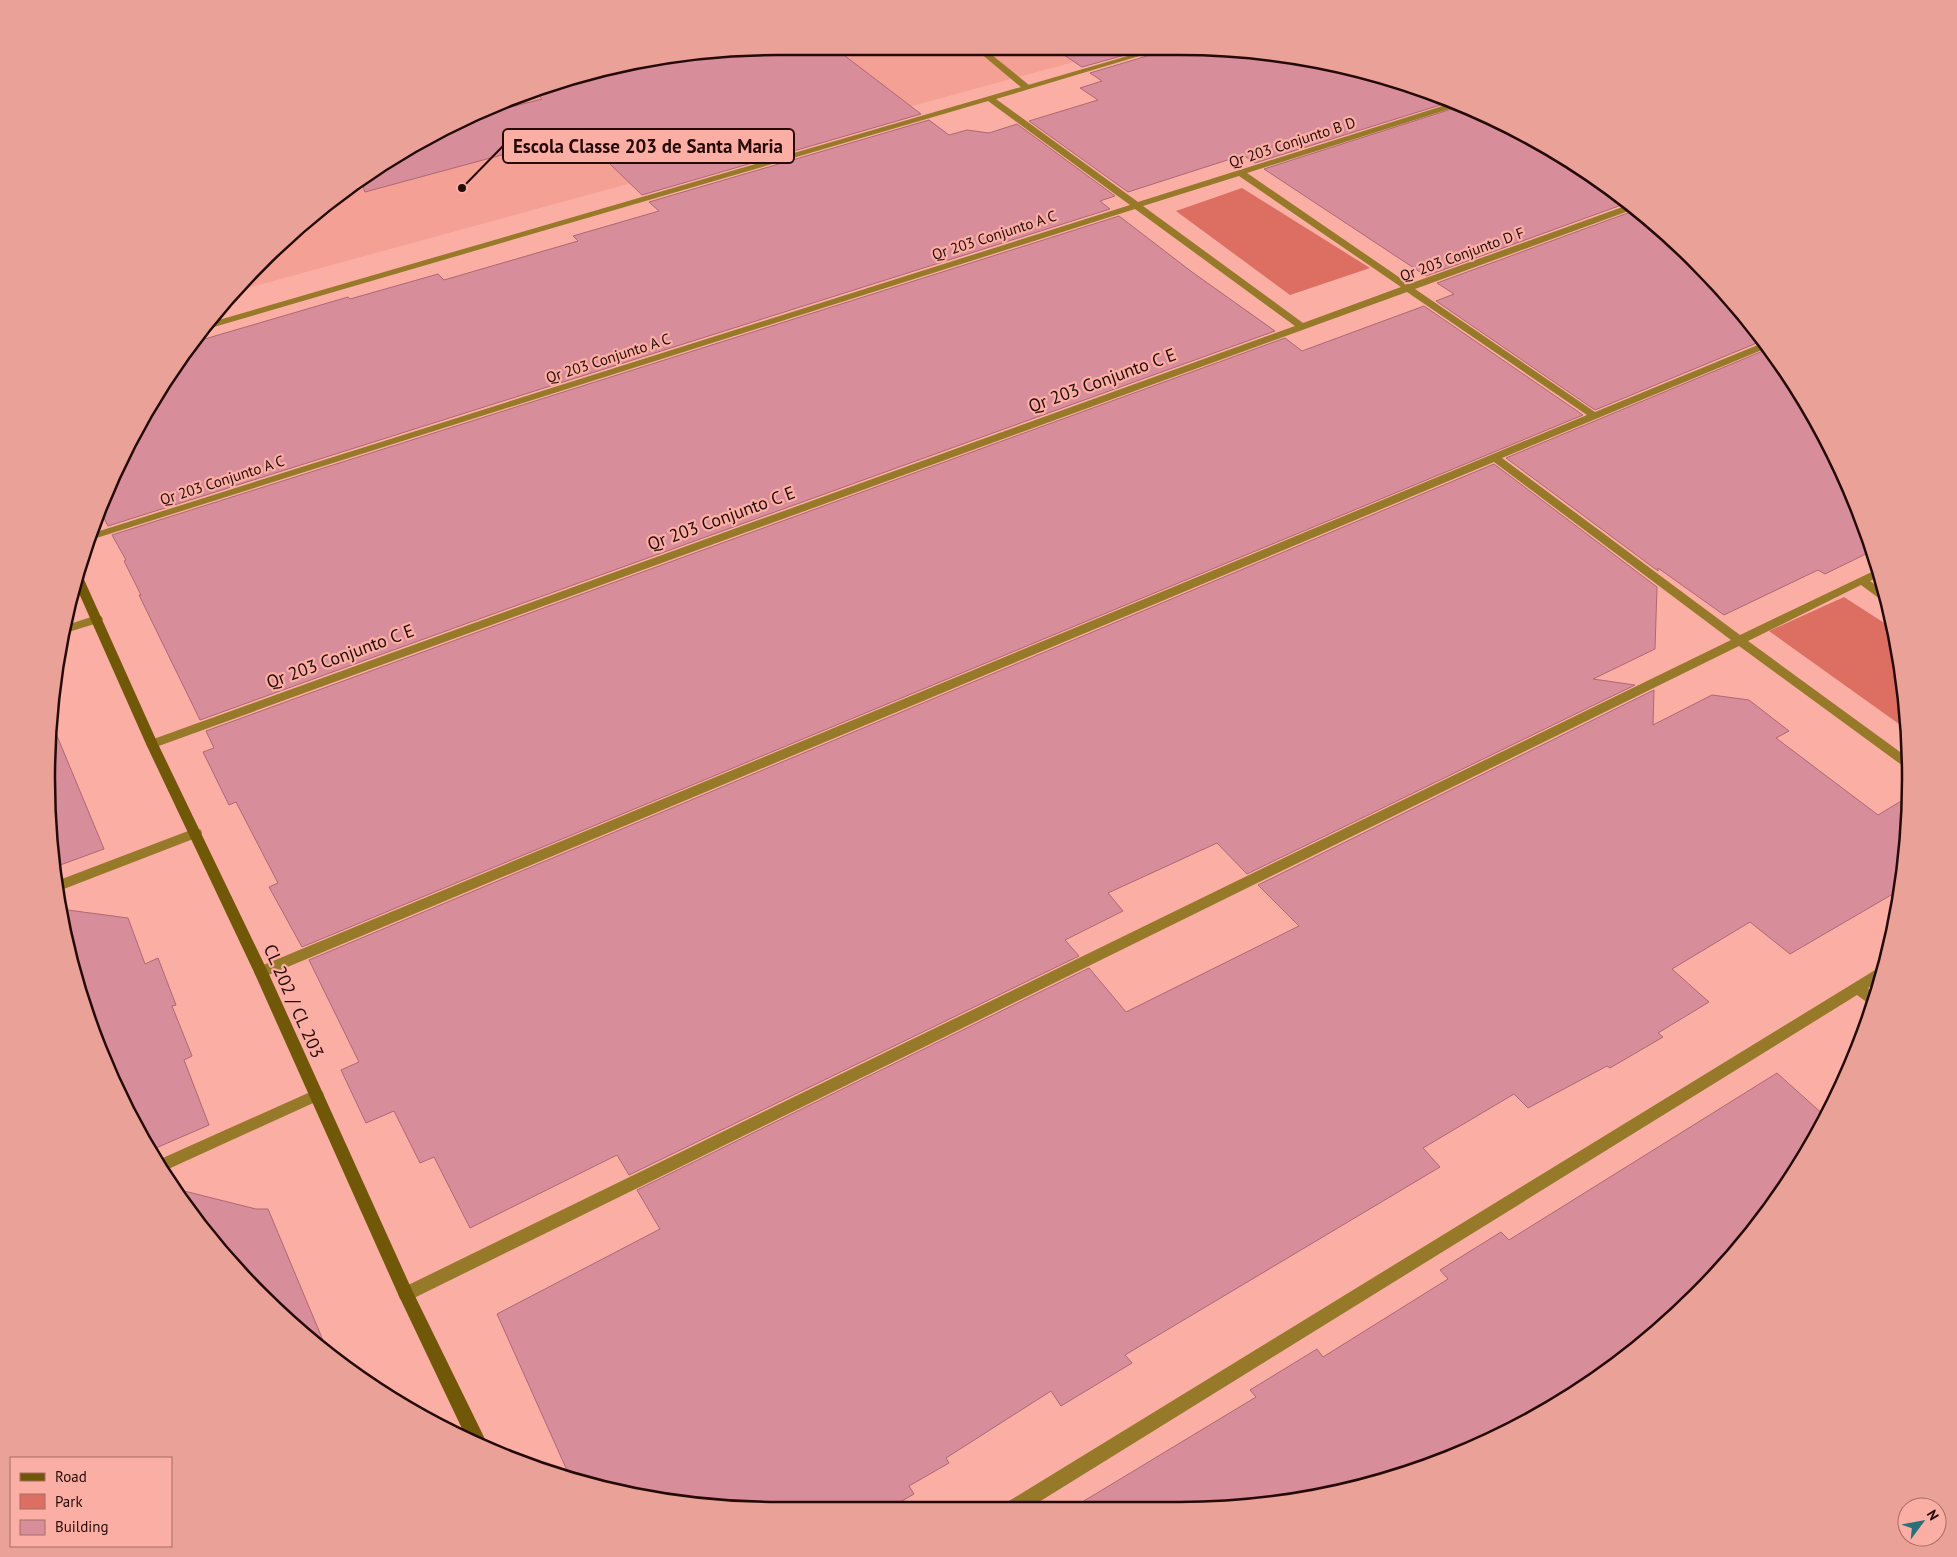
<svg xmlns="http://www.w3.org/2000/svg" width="1957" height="1557" font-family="'PT Sans',sans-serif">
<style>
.built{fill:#f4a095}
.green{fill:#dc6e62}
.building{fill:#d88d9b;stroke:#ae6774}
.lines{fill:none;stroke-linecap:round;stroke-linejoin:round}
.lane{fill:#97792a;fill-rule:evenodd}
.street{fill:#97792a;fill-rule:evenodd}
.secondary{fill:#715708;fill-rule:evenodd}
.labels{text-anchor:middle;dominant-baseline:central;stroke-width:4.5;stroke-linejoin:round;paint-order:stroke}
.far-street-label{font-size:15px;fill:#250a08;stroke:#fbaea3}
.street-label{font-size:18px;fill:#250a08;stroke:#fbaea3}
.rim{fill:none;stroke:#250a08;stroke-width:2.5}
.leader{fill:none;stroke:#250a08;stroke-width:2}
.callout-dot{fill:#250a08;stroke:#fbaea3;stroke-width:2}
.callout{fill:#fbaea3;stroke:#250a08;stroke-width:2}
.callout-label{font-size:19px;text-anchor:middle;font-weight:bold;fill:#250a08}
</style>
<rect width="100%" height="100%" fill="#fbaea3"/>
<path class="built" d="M779,46L1128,47L233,292L261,261L333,197L413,144L499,102L589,71Z"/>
<g class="green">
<path d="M1242,188L1370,268L1290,295L1176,211Z"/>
<path d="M1844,597L1892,628L1905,683L1906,729L1769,631Z"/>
</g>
<g class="building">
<path d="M778,46H832L921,114L642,195L579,134L365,192L360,179L413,144L461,120L542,99L533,90L589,71Z"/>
<path d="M1052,47L1150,48L1082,67Z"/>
<path d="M1168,48H1226L1321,60L1414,85L1450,102L1255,163L1243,155L1128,192L1029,121L1098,100L1080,88L1102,81L1090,73L1167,50Z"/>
<path d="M1461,106L1533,139L1553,150L1627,203L1426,276L1264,169Z"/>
<path d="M929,120L949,135L967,130L989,133L1017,124L1115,196L1100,201L1110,209L108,526L99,509L144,412L191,343L348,297L350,299L438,274L444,280L578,241L573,236L659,211L649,202Z"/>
<path d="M1636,210L1661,228L1764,340L1595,410L1436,301L1454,294L1437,283Z"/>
<path d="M1119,216L1192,272L1275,331L200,720L139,595H141L124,561L126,560L112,535Z"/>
<path d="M1424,306L1583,415L302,947L269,887L278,883L236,802L229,805L203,752L214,748L206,731L1285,338L1302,351Z"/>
<path d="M1770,348L1813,413L1872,543L1874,550L1825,574L1818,570L1724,615L1658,568V571L1506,458Z"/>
<path d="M1494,464L1657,587L1655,649L1593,679L1635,685L1247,874L1217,843L1108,893L1123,911L1065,940L1079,956L629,1175L617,1155L470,1228L434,1157L420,1163L394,1111L366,1123L341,1070L359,1062L309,960Z"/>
<path d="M1654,690L1653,725L1712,695L1749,700L1789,731L1776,738L1878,815L1908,797L1909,827L1898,891L1790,954L1750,922L1672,969L1709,1002L1658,1033L1663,1037L1610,1068L1607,1066L1528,1108L1514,1094L1423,1148L1440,1167L1125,1355L1132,1363L1061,1406L1051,1391L946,1458L949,1463L909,1486L914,1494L886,1510L778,1511L636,1497L570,1477L497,1314L660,1229L637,1190L1089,968L1126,1012L1299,926L1258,885Z"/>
<path d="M50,719L104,849L52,868L46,778Z"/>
<path d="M60,909L128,918L145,964L158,958L176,1005L172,1006L192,1056L184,1060L209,1125L149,1151L144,1144L102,1058L71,968Z"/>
<path d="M1777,1073L1826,1117L1759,1224L1661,1329L1544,1413L1368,1486L1227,1509L1069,1510L1256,1397L1250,1390L1317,1349L1323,1357L1448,1279L1440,1270L1501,1232L1509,1240Z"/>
<path d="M176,1189L256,1209H268L330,1357L228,1261Z"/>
</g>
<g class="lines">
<path class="lane" d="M973,47H982L1029,85V89H1023Z"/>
<g class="street">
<path d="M1155,48H1166L996,99L1138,202L1452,103L1459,106L1247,173L1409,284L1628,205L1634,209L1415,289L1595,412L1765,342L1769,347L1502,458L1740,635L1878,569L1880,576L1870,581L1883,590L1885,599H1880L1861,585L1748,641L1907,757V767L1903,766L1739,646L412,1299L406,1301L400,1299L398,1294L400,1289L1731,640L1494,462L266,976L261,977L256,976L254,972L256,968L1587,415L1407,292L156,747H148L146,744L148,741L1295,326L1135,209L87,541L90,534L1130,205L988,101L200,331L205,324ZM1239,176L1401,287L1303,323L1143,206Z"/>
<path d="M97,615L101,616L103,619L101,622L62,634L64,626Z"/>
<path d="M196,828L201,830L202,833L201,836L56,892L54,882Z"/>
<path d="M1886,966L1881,980L1868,988L1876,995L1872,1006L1857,995L1026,1510H1001L1004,1504L1880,967Z"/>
<path d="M317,1089L322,1091L324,1095L322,1099L164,1171L156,1161Z"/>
</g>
<path class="secondary" d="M77,572L82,575L158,744L268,972L412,1290L484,1437L486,1443L485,1447L466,1437L398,1294L254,972L146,744L74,582Z"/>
</g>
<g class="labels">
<g class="far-street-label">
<text transform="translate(1292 142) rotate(-18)">Qr 203 Conjunto B D</text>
<text transform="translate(994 235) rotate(-18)">Qr 203 Conjunto A C</text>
<text transform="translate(1462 254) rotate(-20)">Qr 203 Conjunto D F</text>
<text transform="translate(608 358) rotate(-18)">Qr 203 Conjunto A C</text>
<text transform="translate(222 480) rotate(-18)">Qr 203 Conjunto A C</text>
</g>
<g class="street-label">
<text transform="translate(1102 380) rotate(-20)">Qr 203 Conjunto C E</text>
<text transform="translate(721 518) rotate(-20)">Qr 203 Conjunto C E</text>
<text transform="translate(340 656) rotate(-20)">Qr 203 Conjunto C E</text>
<text transform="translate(294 1001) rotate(66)">CL 202 / CL 203</text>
</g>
</g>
<path d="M0 0H1957V1557H0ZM778 55H1179A723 723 0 0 1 1902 778V779A723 723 0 0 1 1179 1502H778A723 723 0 0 1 55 779V778A723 723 0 0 1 778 55Z" fill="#eaa197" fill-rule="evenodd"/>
<path class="rim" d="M778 55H1179A723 723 0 0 1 1902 778V779A723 723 0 0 1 1179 1502H778A723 723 0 0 1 55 779V778A723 723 0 0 1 778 55Z"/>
<path class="leader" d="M462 188L503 146"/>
<circle class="callout-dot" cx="462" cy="188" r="5"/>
<rect class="callout" x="503" y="129" width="291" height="34" rx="5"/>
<g class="callout-label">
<text x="648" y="153">Escola Classe 203 de Santa Maria</text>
</g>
<rect x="10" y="1457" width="162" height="90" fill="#fbaea3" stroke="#a56c65"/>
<rect x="20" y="1473" width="25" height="8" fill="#715708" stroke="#a56c65"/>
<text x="55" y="1482" font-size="15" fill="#250a08">Road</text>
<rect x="20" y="1494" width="25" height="15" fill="#dc6e62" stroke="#a56c65"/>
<text x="55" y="1507" font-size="15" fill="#250a08">Park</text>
<rect x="20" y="1520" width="25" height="15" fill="#d88d9b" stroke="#a56c65"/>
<text x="55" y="1532" font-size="15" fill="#250a08">Building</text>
<g transform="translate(1922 1522) rotate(58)"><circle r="24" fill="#fbaea3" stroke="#a56c65"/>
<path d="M0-4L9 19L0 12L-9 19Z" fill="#28717b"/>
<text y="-8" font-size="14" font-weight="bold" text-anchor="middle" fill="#250a08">N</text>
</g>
</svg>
